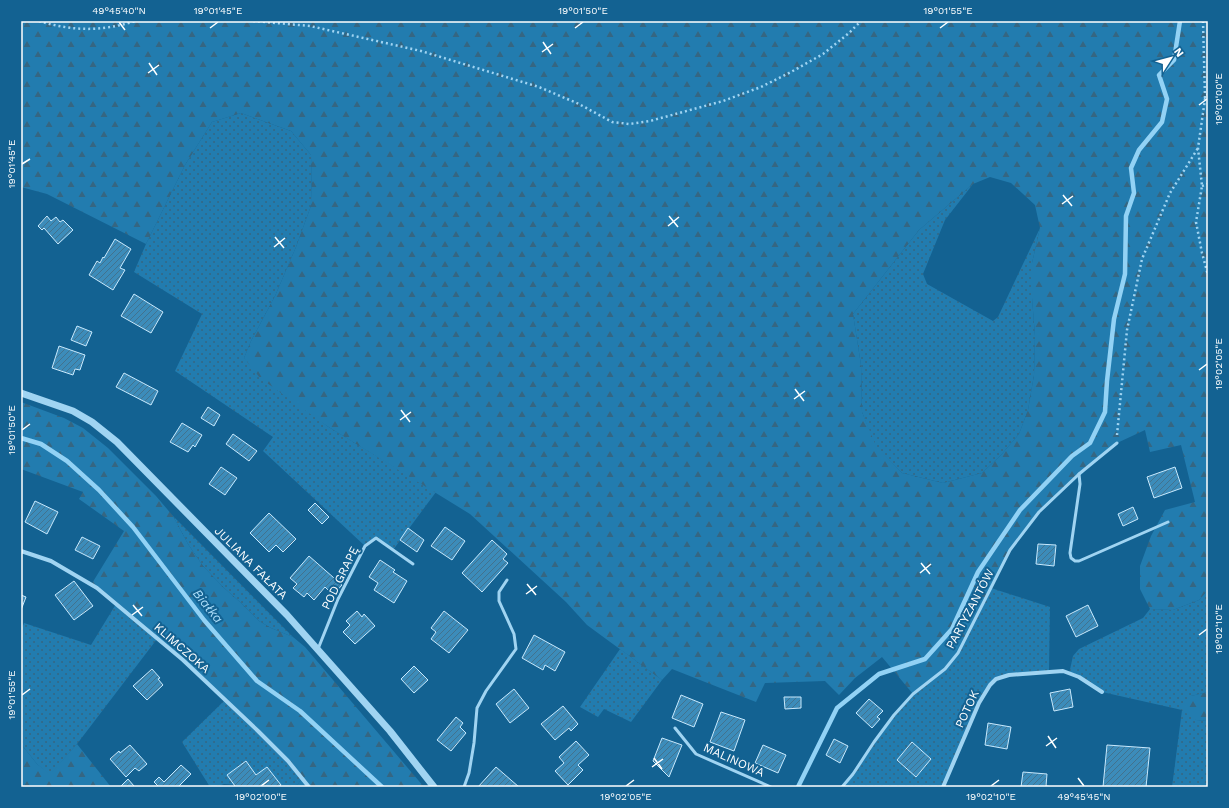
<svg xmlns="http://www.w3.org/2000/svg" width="1229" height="808" font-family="'Work Sans',sans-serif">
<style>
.green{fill:url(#green-dots)}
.forest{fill:url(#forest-firs);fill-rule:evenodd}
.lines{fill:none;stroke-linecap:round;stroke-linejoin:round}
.stream{stroke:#92d2f5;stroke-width:4.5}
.building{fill:url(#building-hatch);stroke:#c8e9fd}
.path{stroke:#a0d4f2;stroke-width:2.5;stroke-dasharray:2 3;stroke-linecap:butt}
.service{stroke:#a0d4f2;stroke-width:3}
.minor{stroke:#a0d4f2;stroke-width:4}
.tertiary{stroke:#a0d4f2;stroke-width:7}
.ticks{fill:none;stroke:#fff;stroke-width:1.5}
.labels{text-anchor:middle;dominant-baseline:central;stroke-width:4;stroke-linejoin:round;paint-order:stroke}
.street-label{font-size:12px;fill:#fff;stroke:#136292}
.water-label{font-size:13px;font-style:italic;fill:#acddf9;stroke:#136292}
.neatline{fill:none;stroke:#fff;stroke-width:1.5}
.ticks-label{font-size:10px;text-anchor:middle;fill:#fff}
</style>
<defs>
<pattern id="green-dots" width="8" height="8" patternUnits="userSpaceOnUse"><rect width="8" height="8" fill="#227caf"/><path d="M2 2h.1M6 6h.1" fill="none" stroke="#356682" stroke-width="1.8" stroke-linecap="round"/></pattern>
<pattern id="forest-firs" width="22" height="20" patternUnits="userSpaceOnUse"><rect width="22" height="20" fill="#227caf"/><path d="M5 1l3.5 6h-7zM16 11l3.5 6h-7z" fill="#356682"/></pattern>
<pattern id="building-hatch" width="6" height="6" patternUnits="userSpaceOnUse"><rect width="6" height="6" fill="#3c8cba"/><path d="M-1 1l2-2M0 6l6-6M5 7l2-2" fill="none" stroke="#42728e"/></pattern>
</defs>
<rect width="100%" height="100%" fill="#136292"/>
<g class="green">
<path d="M241,113L291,131L311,155L312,203L296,247L275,296L251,341L244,358L327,426L436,492L393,550L376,538L365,546L263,451L273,437L175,371L202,314L134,272L146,244L185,165L212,122Z"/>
<path d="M973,184L945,220L923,274L927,284L993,321L998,317L1040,228L1032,263V298L1035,336L1034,375L1028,410L1019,434L1001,455L982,473L943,483L902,473L875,446L862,412L861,365L853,314L919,230Z"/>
<path d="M173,516L185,528L293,637L271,628L259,621L241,603L223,587L203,566L188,544Z"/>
<path d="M991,588L1050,607L1049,672C1033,673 1013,671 998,679C981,687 952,767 943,787H842L874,742L913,694Z"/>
<path d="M1208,590V692L1191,696L1196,720L1208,721V787H1172L1182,710L1102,692L1069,674L1073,656L1079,649L1143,618L1150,609L1173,610L1199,600Z"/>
<path d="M116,604L157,639L77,744L50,775L37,764L21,744V631L24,623L91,645Z"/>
<path d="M620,649L662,680L631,722L604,709L598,717L580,707Z"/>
<path d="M225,700L302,778L298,784L293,787H270L224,784L216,787H210L182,742Z"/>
</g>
<g class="forest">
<path d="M21,21H1208V590L1199,600L1173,610L1150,609L1140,589V566L1151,536L1165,510L1195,502L1181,445L1150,452L1145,430L1117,443L1039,512L1010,550L958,653L945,669L913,694L882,657L855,678L839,695L825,681L765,683L756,702L672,669L662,680L587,625L566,602L470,514L327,426L260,378L244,358L251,341L275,296L296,247L312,203L311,155L291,131L241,113L212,122L185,165L146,244L47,194L21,187ZM990,177L1011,183L1035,205L1040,228L1032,263V298L1035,336L1034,375L1028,410L1019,434L1001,455L982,473L943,483L902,473L876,446L862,412L861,365L853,314L919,230L973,184Z"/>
<path d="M21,402L64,418L83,428L108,448L156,496L173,516L188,544L203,566L223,587L241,603L259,621L271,628L293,637L305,647L424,787H293L298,784L302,778L288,761L183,660L91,585L124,531L79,499L83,492L21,469Z"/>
<path d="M1208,692V721L1196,720L1182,710L1191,696Z"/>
<path d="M21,744L37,764L50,774L77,744L111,787H21Z"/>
</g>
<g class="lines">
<g class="stream">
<path d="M21,438L41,444L67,461L99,490L133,527L204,620L257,681L300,711L382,787"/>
<path d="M798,787L837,708L879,674L925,659L952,629L978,572L1020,510L1072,456L1090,443L1105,412L1107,381L1114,319L1125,274L1126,216L1134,193L1131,168L1139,150L1162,122L1167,99L1159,75L1174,60L1180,21"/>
</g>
</g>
<g class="building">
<path d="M47,216L51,221L56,217L60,222L63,220L73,230L58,244L44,228L42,230L38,226Z"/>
<path d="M115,239L131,249L120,268L125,270L113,290L89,275L97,261L100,263L103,257L104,258Z"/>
<path d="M134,294L163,312L151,333L121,316Z"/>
<path d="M77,326L92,332L86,346L71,340Z"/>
<path d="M59,346L85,355L80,370L75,369L73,375L52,368Z"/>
<path d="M124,373L158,391L151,405L116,387Z"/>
<path d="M208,407L220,415L214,426L201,418Z"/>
<path d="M182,423L202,435L195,447L193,445L188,452L170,442Z"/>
<path d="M233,434L257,451L249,461L226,444Z"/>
<path d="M221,467L237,478L225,495L209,484Z"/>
<path d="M1175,467L1182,488L1154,498L1147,477Z"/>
<path d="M35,501L58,512L47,534L25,522Z"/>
<path d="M315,503L329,517L322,524L308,510Z"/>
<path d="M1133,507L1138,519L1123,526L1118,514Z"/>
<path d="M269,513L296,539L283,552L276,545L269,552L250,533Z"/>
<path d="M445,527L465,541L452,560L431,546Z"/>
<path d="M408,528L424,540L417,552L400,540Z"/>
<path d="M82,537L100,546L93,559L75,550Z"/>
<path d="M492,540L507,554L503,559L508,563L482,592L462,573Z"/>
<path d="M1038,544L1056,545L1054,566L1036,564Z"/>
<path d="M309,556L342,585L333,595L325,587L314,600L307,593L304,597L293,588L297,584L290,578Z"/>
<path d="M380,560L395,570L393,572L407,581L394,603L374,590L378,583L369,577Z"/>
<path d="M74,581L93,606L74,620L55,595Z"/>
<path d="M21,595L26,597L21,610Z"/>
<path d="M1088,605L1098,626L1076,637L1066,616Z"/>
<path d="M357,611L362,617L364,614L375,626L355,644L343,632L350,625L346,621Z"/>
<path d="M444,611L468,630L449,653L431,639L436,632L431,628Z"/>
<path d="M534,635L565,652L555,671L545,665L543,670L522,658Z"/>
<path d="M414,666L428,680L414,693L401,679Z"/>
<path d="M152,669L160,678L158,679L163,685L147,700L133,686Z"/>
<path d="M514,689L529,708L510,723L496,704Z"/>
<path d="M1070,689L1073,707L1054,711L1050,693Z"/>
<path d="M681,695L703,704L694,727L672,718Z"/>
<path d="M784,697H801V708L785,709Z"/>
<path d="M869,699L883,711L877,717L880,719L872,728L856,713Z"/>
<path d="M563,706L578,724L571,731L569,728L555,740L541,724Z"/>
<path d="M721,712L745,720L734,751L710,742Z"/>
<path d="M456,717L463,723L460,727L466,733L451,751L437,740Z"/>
<path d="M988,723L1011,727L1007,749L985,745Z"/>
<path d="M662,738L682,745L669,777L653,761Z"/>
<path d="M834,739L848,746L840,763L826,755Z"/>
<path d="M576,741L589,755L578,765L583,770L568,785L555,771L564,763L559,757Z"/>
<path d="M912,742L931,759L916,777L897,760Z"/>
<path d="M130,745L147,764L139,771L135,768L126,777L110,759L119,751L120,753Z"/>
<path d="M763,745L786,755L778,773L755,763Z"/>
<path d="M1107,745L1150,748L1146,787H1103Z"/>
<path d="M246,761L256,775L267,767L281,785L278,787H233L235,786L227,775Z"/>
<path d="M181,765L191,774L178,787H159L154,782L159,777L164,782Z"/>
<path d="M496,767L519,787H478Z"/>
<path d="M1023,772L1047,774L1046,786L1053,787H1021Z"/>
<path d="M128,779L134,786L133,787H120Z"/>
</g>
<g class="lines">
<g class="path">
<path d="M39,21C72,31 101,32 135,21"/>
<path d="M253,21L310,26L421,51L539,87L579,104L612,122L629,124L650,121L723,101L761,87L791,72L823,54L849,33L861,21"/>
<path d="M1203,21L1205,98"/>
<path d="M1208,94L1205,99L1198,148L1202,186L1196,222L1202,253L1208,275"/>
<path d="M1202,186L1208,184"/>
<path d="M1117,435L1127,330L1142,259L1170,193L1198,148"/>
</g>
<g class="service">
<path d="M1079,474L1080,484L1070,553L1071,558L1075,561H1079L1168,522"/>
<path d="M318,649L338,599L365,546L376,538L413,564"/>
<path d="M675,728L696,754L771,787"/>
<path d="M464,787L469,773L474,743L477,708L486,691L516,649L514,634L499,601V592L507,580"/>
<path d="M842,787L853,774L874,742L894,715L913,694L945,669L958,653L1010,550L1039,512L1079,474L1117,443"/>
</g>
<g class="minor">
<path d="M21,551L51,561L97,588L183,660L258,731L288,761L309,787"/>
<path d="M943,787L979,703L990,685L996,679L1009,675L1063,671L1079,677L1102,692"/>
</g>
<path class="tertiary" d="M21,393L73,411L92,422L117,442L287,615L390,731L434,787"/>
</g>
<path class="ticks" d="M119,22L125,30M210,28L218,22M575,28L583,22M940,28L948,22M543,42L551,54M542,52L553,44M149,63L157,75M148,73L159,65M1199,105L1207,99M22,164L30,159M1063,195L1072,206M1062,204L1073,196M669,216L678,227M668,226L679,217M275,237L284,248M274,247L285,238M1199,370L1207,364M795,389L804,401M794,399L805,391M401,410L410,422M400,420L411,412M22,430L30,424M921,563L930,574M920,573L931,564M527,584L536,595M526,594L537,586M133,605L142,616M132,615L143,607M1199,635L1207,629M22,695L30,689M1048,736L1056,748M1046,746L1057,738M654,758L662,769M652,767L663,759M1078,778L1084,786M261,786L269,780M626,786L634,780M991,786L999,780"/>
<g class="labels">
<g class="street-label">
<text transform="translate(251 563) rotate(45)">JULIANA FAŁATA</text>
<text transform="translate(340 578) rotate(-64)">POD GRAPĘ</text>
<text transform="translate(970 609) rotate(-62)">PARTYZANTÓW</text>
<text transform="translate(182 648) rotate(41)">KLIMCZOKA</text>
<text transform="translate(967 709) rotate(-65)">POTOK</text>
<text transform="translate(734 760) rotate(24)">MALINOWA</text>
</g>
<g class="water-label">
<text transform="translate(208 606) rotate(51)">Białka</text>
</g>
</g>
<rect width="1229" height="808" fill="none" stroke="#136292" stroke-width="44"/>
<g transform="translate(1171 58) rotate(54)" stroke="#136292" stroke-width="3" paint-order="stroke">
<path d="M0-3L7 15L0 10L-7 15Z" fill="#ffffff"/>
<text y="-6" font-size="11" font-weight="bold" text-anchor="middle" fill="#ffffff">N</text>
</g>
<rect x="22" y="22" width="1185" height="764" class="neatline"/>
<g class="ticks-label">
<text x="119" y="14">49°45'40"N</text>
<text x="218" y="14">19°01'45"E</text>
<text x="583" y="14">19°01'50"E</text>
<text x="948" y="14">19°01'55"E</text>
<text transform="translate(1218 99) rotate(-90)" y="4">19°02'00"E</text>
<text transform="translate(11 164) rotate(-90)" y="4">19°01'45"E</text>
<text transform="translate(1218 364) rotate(-90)" y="4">19°02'05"E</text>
<text transform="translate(11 430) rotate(-90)" y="4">19°01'50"E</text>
<text transform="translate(1218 629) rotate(-90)" y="4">19°02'10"E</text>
<text transform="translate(11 695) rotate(-90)" y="4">19°01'55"E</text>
<text x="261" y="800">19°02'00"E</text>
<text x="626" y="800">19°02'05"E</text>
<text x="991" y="800">19°02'10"E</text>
<text x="1084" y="800">49°45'45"N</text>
</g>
</svg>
